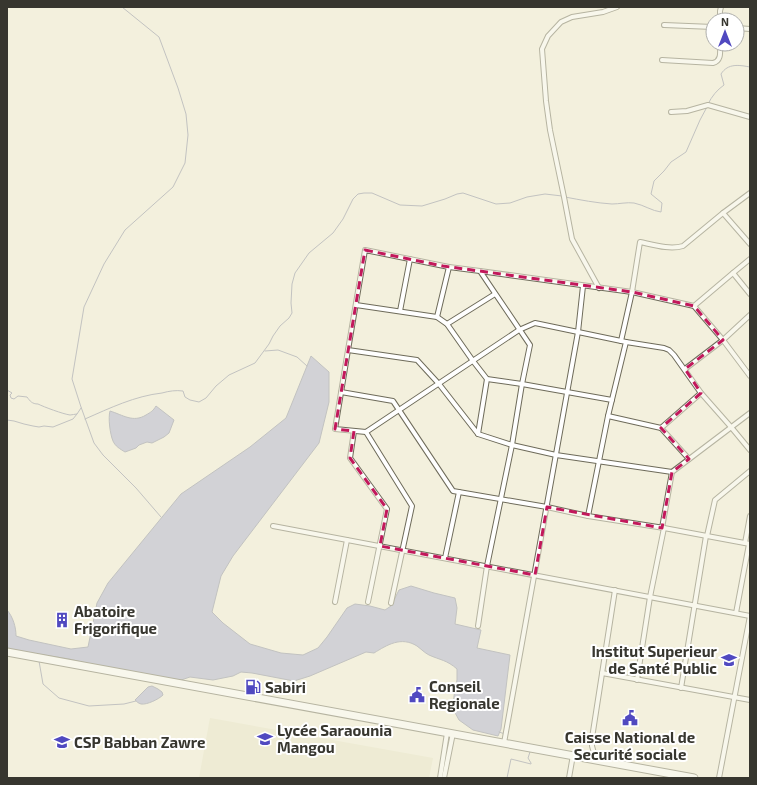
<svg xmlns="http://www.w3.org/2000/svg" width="757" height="785" font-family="'Exo 2',sans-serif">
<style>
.built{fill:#e8e4c9}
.water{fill:#aaaecf;stroke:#888a9f}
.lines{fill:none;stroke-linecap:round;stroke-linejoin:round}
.stream{stroke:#888a9f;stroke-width:1}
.minor-casing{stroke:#6e6b5a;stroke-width:6}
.trunk-casing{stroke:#6e6b5a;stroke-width:9}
.minor{stroke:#fff;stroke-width:4}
.trunk{stroke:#fff;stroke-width:7}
.marked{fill:none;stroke:#c2185b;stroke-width:3;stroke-dasharray:8 5;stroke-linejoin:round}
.labels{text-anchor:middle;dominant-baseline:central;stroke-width:4;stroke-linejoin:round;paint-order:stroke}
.poi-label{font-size:15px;font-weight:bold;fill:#37362f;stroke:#fff;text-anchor:start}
</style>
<rect width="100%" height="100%" fill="#f3f0dd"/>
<path class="built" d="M210,718L433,758L429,778H199Z"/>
<g class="water">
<path d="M311,356L329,372V402L319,443L233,556L221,576L212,612L223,623L250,644L281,653L303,655L318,648L327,637L347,608L355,604L370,606L385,610L391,606L399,590L411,586L434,593L455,598L457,608L455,624L481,630L477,648L510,655L501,729L498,736L473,730L459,720L453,709L454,696L457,680V669C447,660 440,660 429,655C425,653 421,649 417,646C401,636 387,645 374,653L366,652L310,676L294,681L252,673L241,672L233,676L213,680L190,677L181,680L164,678L95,665L69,659L7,649V610C13,617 16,627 16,636L29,640L71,649L88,647L97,603L108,583L181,494L250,447L286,418Z"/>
<path d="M156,406L174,420L169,433L164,437L152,443L147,442L139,445L136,448L125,452C120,449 115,446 113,441C110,434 108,418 110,411C123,415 133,423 146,415C151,412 153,411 156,406Z"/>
<path d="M152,686L158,689L162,692L163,695C159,699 147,705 141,704C138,703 137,702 135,700L148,687Z"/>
</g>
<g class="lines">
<g class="stream">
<path d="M122,7L159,37L178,88L186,114L188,135L185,163L173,187L125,230L104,264L84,307L72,379L81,407L94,443L103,455L136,488L161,517"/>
<path d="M708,104C712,96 717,90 724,85L721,74C728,63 739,65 750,67"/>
<path d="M565,197C581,200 596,203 612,204C619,204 627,202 634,203C644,205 652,211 661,212L662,203L651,194L654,181L664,171L671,162L686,152L700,120L707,107"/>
<path d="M265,351L278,350L297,357L307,366"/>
<path d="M7,390L12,393L10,395L11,398L14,399L18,396L27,397C30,401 32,404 38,404C44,407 63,414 70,415C72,415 75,414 77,414L81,408"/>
<path d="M85,419C110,408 135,396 162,393C169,391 176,390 183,391L185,397L190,400L199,402L206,398L216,386L229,375L255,363L269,344L273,336L280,326L289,318L292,313L291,303L292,284L295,273L309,253L333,233L343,219L353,199L358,194L364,193H372L400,205L422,206L445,199L457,194L463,193L496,204L510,203L527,197L545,194L562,196"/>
<path d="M7,420L14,421L24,424L33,426L39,427L44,426L53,427L73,419L77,414"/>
<path d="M39,661L43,684L59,698L89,706L124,704L136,701"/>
<path d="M499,732L505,734"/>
<path d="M507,778L511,759L531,764V763L528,758L530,752"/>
</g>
<defs>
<g id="minor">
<path d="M720,20V11L721,7"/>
<path d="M664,25L713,27"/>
<path d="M737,28L750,29"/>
<path d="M662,60L713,63C722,61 720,51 720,44"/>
<path d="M671,112L687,111L708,105L750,117"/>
<path d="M750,193L723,213L750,244"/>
<path d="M480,271L449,267L365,250L348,350L417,360L439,384L478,434L512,445L556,455L672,472"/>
<path d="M733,273L750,294"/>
<path d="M599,288L572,239L564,197L550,130L546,101L542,49L548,36L561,22L572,17L603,12L617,7"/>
<path d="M356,305L437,317L447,324L473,361L487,379L522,384L612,400"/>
<path d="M694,306L733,273L750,259"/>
<path d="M400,311L410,259"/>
<path d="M437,317L449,267"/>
<path d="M447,324L495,294"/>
<path d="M621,341L632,292L640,242C654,245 670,250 683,246L723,213"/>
<path d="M626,342L664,348L669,350L674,355L701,393L731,427L750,450"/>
<path d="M348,350L335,429L366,432L519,330L535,323L626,342L608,416L588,516"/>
<path d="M685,369L723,340L750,315"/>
<path d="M341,392L393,401L453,491L547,507L588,516L664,528L750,544"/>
<path d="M608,416L661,428L701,393"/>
<path d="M661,428L689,459"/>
<path d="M354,431L350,458L387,509L368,602"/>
<path d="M366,432L412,506L391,603"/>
<path d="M478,434L487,379"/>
<path d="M273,526L750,616"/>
<path d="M662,528L672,472L750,413"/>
<path d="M707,536L715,500L750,471"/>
<path d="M745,543L750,516"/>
<path d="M445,558L459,492"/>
<path d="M335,602L347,540"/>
<path d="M736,613L749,544"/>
<path d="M478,626L487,566L512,445L522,384L530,345L480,271L632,292L694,306L723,340L750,376"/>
<path d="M602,673L750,700"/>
<path d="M637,680L650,597L664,528"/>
<path d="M681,688L706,536"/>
<path d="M504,743L578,332L583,286"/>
<path d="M596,760L592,746V738L615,590"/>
<path d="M440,778L447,733"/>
<path d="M444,778L453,733"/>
<path d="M569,778L573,755"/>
<path d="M719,778L750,616"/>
</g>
<path id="trunk" d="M7,652L694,778"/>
</defs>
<use href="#minor" class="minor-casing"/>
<use href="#trunk" class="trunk-casing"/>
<use href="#minor" class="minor"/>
<use href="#trunk" class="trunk"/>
</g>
<path d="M0 0H757V785H0ZM365,250L443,266L632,292L694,306L723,340L685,369L701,393L661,428L689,459L672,472L662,528L547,507L535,575L380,546L387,509L350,458L354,431L335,429Z" fill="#f3f0dd" fill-opacity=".55" fill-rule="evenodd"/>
<path class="marked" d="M365,250L443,266L632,292L694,306L723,340L685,369L701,393L661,428L689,459L672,472L662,528L547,507L535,575L380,546L387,509L350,458L354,431L335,429Z"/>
<defs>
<symbol id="building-bare" viewBox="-9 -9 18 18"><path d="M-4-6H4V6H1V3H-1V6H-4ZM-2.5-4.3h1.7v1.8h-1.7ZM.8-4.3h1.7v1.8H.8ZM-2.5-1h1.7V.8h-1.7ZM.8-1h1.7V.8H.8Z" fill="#5049c0" stroke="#fff" stroke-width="2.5" paint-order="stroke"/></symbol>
<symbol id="school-bare" viewBox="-9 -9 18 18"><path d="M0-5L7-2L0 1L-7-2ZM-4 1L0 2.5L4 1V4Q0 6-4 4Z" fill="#5049c0" stroke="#fff" stroke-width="2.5" paint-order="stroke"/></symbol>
<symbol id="fuel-bare" viewBox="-9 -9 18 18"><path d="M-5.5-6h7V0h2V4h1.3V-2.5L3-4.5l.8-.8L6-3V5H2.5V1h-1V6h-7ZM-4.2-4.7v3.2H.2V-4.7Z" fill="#5049c0" stroke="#fff" stroke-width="2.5" paint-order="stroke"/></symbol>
<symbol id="civic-bare" viewBox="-9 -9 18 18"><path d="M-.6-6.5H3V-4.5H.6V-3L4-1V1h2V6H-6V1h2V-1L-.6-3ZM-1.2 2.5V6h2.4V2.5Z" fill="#5049c0" stroke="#fff" stroke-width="2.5" paint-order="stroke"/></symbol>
<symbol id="university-bare" viewBox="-9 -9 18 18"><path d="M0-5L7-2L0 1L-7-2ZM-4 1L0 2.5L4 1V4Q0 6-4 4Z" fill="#5049c0" stroke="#fff" stroke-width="2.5" paint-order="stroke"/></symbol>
</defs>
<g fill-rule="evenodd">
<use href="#building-bare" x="51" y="609" width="22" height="22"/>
<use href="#school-bare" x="718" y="649" width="22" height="22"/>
<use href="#fuel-bare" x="242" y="676" width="22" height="22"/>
<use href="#civic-bare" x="406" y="684" width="22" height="22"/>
<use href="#civic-bare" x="619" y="707" width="22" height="22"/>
<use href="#university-bare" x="254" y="728" width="22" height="22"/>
<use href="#school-bare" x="51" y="731" width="22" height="22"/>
</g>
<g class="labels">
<g class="poi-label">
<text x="74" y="611">Abatoire<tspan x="74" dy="17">Frigorifique</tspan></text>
<text x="717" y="651" text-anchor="end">Institut Superieur<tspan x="717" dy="17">de Santé Public</tspan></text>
<text x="429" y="686">Conseil<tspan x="429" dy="17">Regionale</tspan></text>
<text x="265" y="687">Sabiri</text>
<text x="277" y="730">Lycée Saraounia<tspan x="277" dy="17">Mangou</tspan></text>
<text x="630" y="737" text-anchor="middle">Caisse National de<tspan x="630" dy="17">Securité sociale</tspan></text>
<text x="74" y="742">CSP Babban Zawre</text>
</g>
</g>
<rect width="757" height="785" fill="none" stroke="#37362f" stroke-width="16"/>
<g transform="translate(725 32)"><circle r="19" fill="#ffffff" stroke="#afafac"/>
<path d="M0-3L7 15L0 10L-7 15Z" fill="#5049c0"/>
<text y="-6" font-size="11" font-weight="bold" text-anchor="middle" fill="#37362f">N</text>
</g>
</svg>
